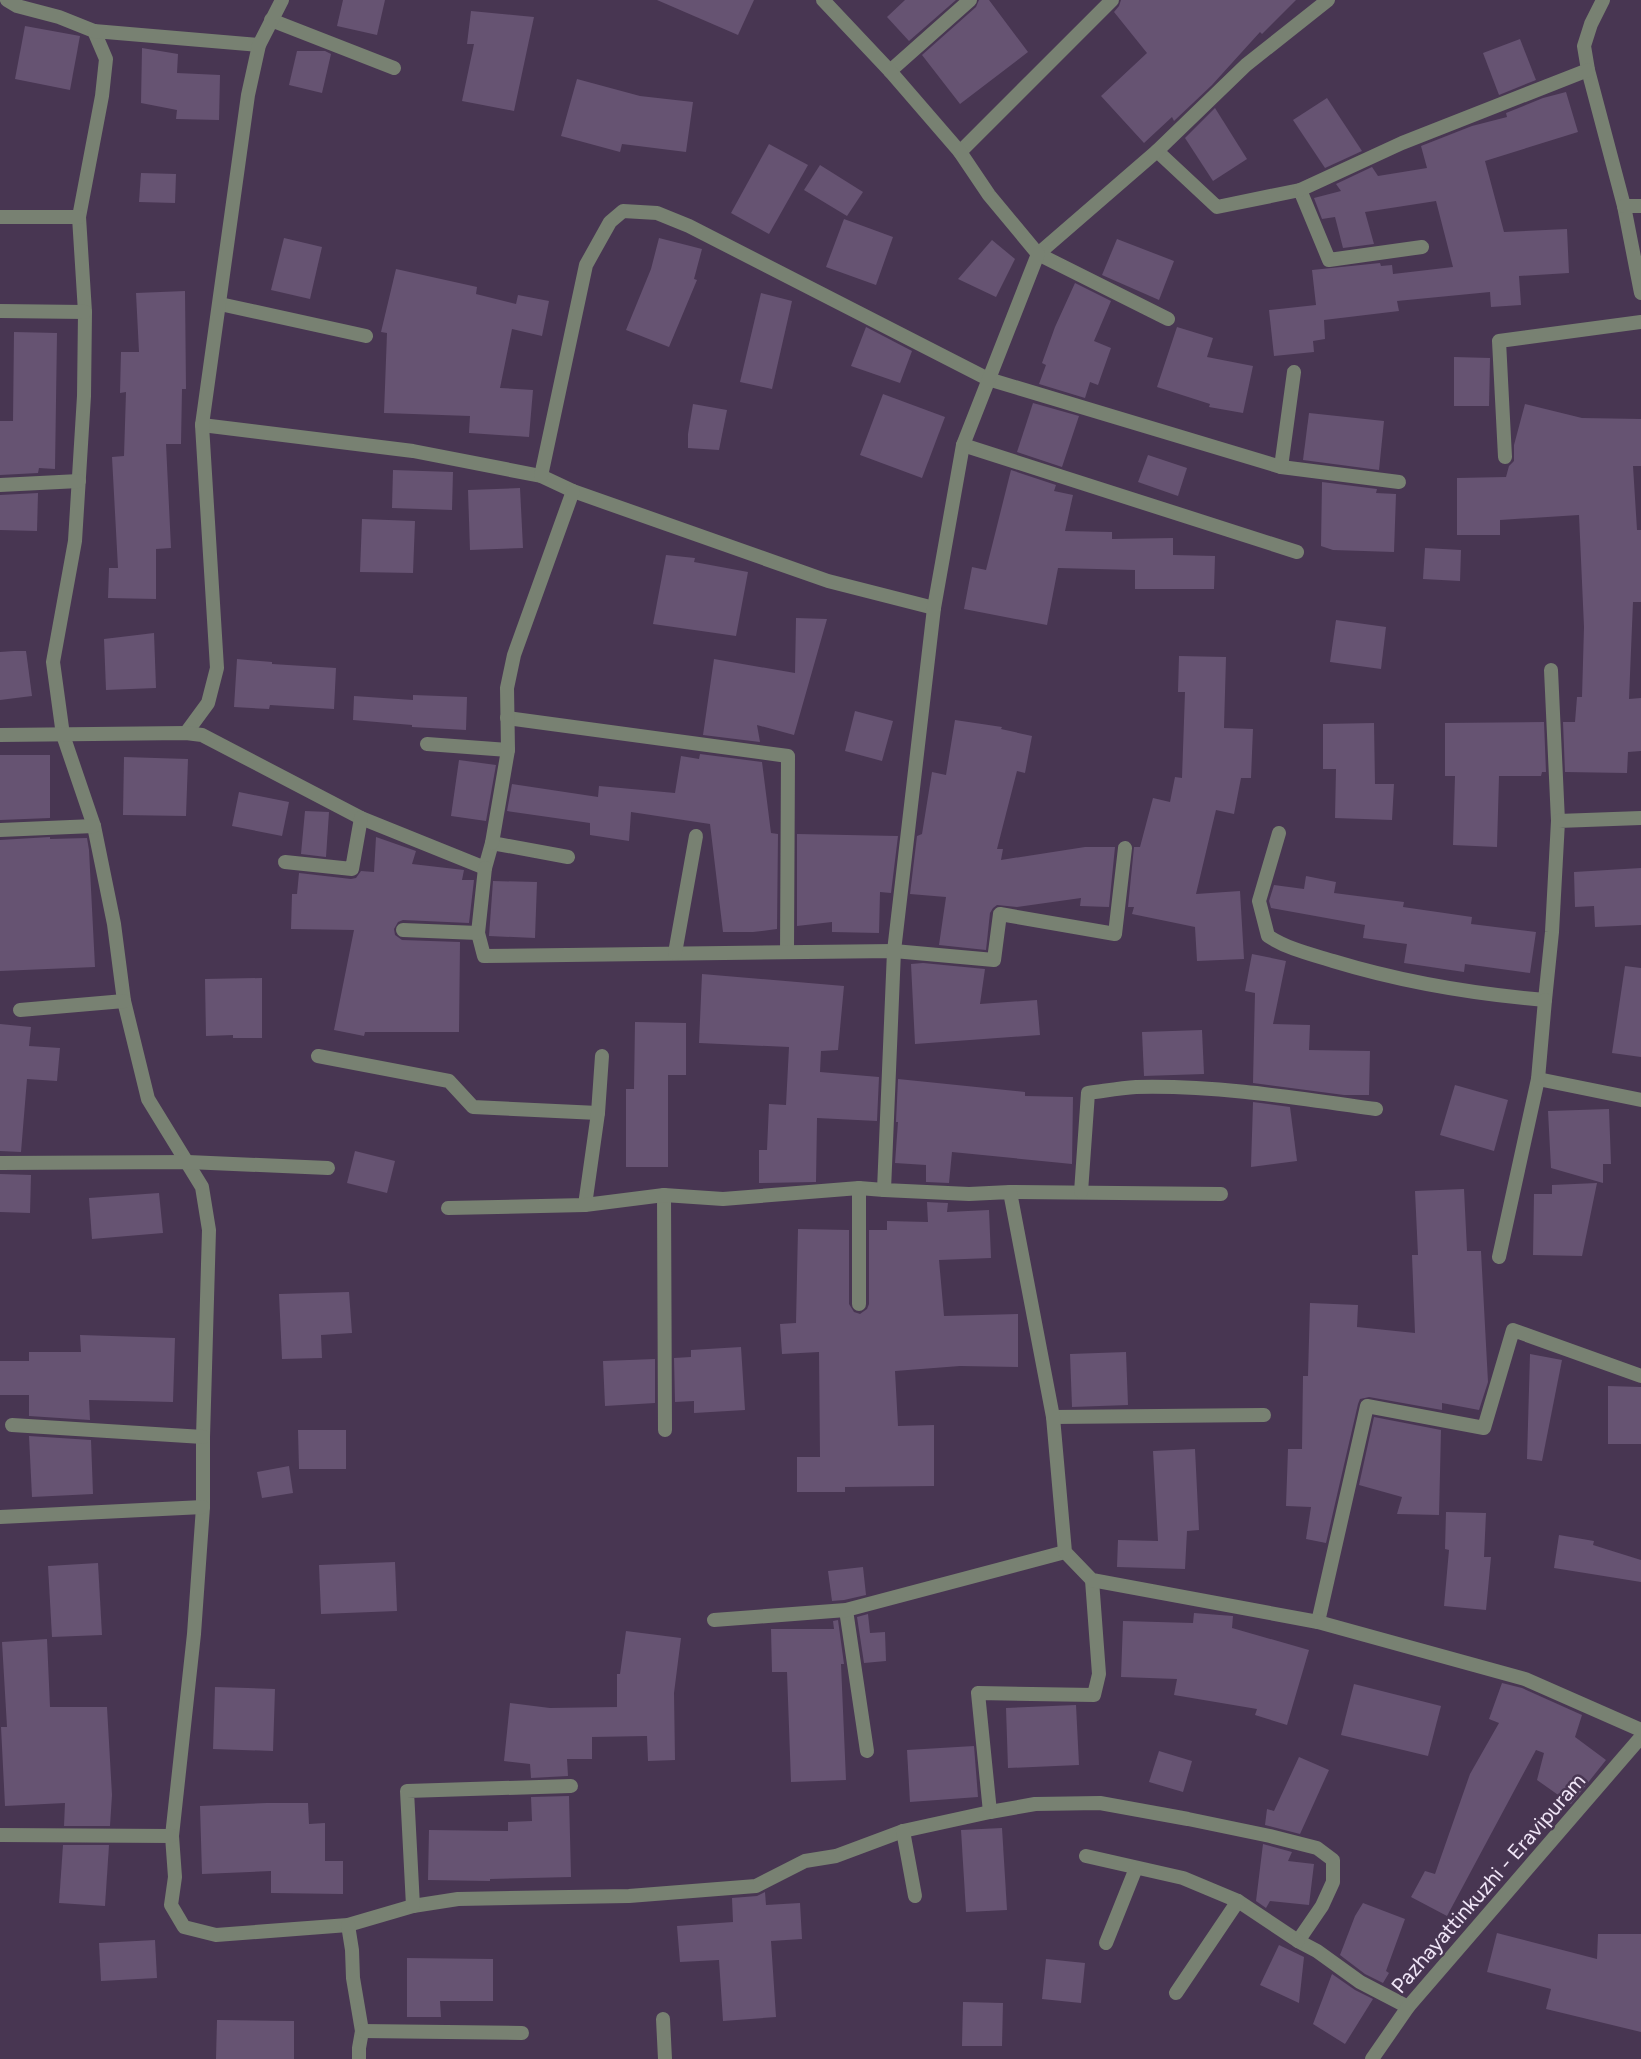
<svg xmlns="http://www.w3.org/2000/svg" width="1641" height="2059" font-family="Figtree,sans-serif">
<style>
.building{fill:#665372}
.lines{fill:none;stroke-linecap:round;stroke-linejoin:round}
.minor{stroke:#788172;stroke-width:14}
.tertiary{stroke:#788172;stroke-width:14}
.labels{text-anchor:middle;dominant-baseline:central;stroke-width:5;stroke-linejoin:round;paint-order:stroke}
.street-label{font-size:21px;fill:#f0e5f7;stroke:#483652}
</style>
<rect width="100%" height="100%" fill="#483652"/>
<g class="building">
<path d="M343,0H385L377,35L337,26Z"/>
<path d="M657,0H754L738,35Z"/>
<path d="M905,0H956L909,41L887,17Z"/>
<path d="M979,0H989L1028,52L960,104L922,55L976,7Z"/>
<path d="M1121,0H1296L1262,34L1260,32L1212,85L1174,121L1172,117L1144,143L1101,96L1147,53L1114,12L1119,6Z"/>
<path d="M471,11L534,17L514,111L462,101L474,44H467Z"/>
<path d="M25,26L80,36L70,90L15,79Z"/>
<path d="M1520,39L1536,80L1499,95L1483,53Z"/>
<path d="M142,48L178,54L177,73L220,75L219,120L176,119L177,110L141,103Z"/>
<path d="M297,51H325L331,54L322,93L289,85Z"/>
<path d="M577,79L640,96L693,102L686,152L622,144L620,152L561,136Z"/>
<path d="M1566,92L1578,132L1485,161L1504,232L1567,229L1569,273L1519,276L1521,305L1491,307L1490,292L1397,301L1399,311L1324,320L1325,339L1313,341L1314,352L1274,356L1269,310L1316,305L1312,270L1380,263L1381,266L1392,265L1393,274L1453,267L1436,201L1365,212L1374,244L1343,248L1335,217L1322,219L1314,198L1341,191L1336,184L1372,167L1378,176L1427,168L1421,146L1472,126L1507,117L1506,113L1543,98Z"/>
<path d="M1327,98L1362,151L1325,168L1293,120Z"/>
<path d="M1215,108L1247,159L1213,181L1185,138Z"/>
<path d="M769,144L808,165L769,234L731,213Z"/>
<path d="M820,165L863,192L847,216L804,190Z"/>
<path d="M141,173L176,174L175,203L139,202Z"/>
<path d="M844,219L893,237L876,285L826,267Z"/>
<path d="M284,238L322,247L310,299L271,290Z"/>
<path d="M659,238L702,249L694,279L697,280L669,347L626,330L651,269Z"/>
<path d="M1117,239L1174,261L1159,300L1102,275Z"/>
<path d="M992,240L1015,259L996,297L958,279Z"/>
<path d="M396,269L477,287L476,294L516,304L518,295L549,301L542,336L512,329L500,388L533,390L529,437L469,433L470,416L384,413L387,333L381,332Z"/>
<path d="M1075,283L1111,301L1094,341L1111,348L1098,385L1090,382L1085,398L1039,384L1046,365L1042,363L1055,327Z"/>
<path d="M185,291L186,389H182L181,444H166L171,548L156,549V599L108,598L109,568H118L112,457L124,456L126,392L120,393L121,352H139L136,293Z"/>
<path d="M761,293L792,301L772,389L740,382Z"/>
<path d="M866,327L912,351L900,383L851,366Z"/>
<path d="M1177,327L1213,338L1207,357L1253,366L1243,413L1209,407L1210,404L1157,387Z"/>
<path d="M14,332L57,333L55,469L39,468L38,473L0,475V421H13Z"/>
<path d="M1454,357L1490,358L1489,406H1454Z"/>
<path d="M883,394L945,417L922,478L860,455Z"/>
<path d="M1033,403L1079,416L1062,467L1017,452Z"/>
<path d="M693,404L727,410L719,450L688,448V434Z"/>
<path d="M1525,404L1582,418L1641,419V466H1633L1637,530H1641V602H1633L1629,699L1641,698V751L1628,752L1627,773L1565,772L1563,722H1575L1577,697H1582L1584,627L1579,515L1500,520V535H1457V478L1506,477L1509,466L1514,461V445Z"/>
<path d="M1309,413L1384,421L1379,470L1303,460Z"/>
<path d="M1148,455L1187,468L1178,496L1138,482Z"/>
<path d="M393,470L453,472L452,510L392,508Z"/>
<path d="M1011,470L1056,485L1054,491L1073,495L1065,531L1112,532V539L1173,538V555L1215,556L1214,589H1135V570L1058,568L1047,625L964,609L972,567L986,570Z"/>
<path d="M1322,482L1377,489L1376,493L1396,494L1394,552L1333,550L1321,546Z"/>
<path d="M520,488L523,548L470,550L468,490Z"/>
<path d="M38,493L37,531L0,530V495Z"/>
<path d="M362,519L415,521L413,573L360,572Z"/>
<path d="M1425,548L1461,550L1460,581L1423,579Z"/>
<path d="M666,555L695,558L694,562L748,572L736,636L653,624Z"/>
<path d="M796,618L827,619L794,735L757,725L760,742L703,735L714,659L795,673Z"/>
<path d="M1336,620L1386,627L1381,669L1330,662Z"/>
<path d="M154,633L156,688L106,690L104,639Z"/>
<path d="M14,651H26L32,696L0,700V652Z"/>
<path d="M1179,656L1226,657L1224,728L1253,729L1251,778H1241L1234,814L1216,810L1196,894L1240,891L1244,959L1197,961L1195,927L1132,914L1134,907H1128L1134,847H1140L1153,798L1170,802L1175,777L1182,778L1185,692H1178Z"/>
<path d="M237,659L272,662V664L336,668L334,709L270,705L269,709L234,707Z"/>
<path d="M413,695L467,697L466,730L412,727V725L353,720L354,696L413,700Z"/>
<path d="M855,711L893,721L882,761L845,751Z"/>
<path d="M955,720L1002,727L1001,729L1032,736L1025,773L1017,771L997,849H1003L1001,860L1085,847H1115L1109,907L1080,906L1081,898L1017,907L997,905L993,908L990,913L986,950L939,945L946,897L910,894L917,836L922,834L932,772L946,775Z"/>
<path d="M1544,722L1546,772H1542L1541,776H1499L1497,847L1453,845L1455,776H1445V723Z"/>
<path d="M1374,723L1375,784H1394L1392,820L1335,818L1336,769H1323V724Z"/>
<path d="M700,754L762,762L771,833L778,834L777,929L753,932H723L710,824L631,812L629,841L590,835V823L507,811L512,784L598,797L599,786L675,793L681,756L699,759Z"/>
<path d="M0,755H50V818L0,820Z"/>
<path d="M124,757L188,759L186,816L123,815Z"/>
<path d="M459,760L496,765L486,821L451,816Z"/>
<path d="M239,792L289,802L282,836L232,826Z"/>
<path d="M305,811L329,812L326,857L301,854Z"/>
<path d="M797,834L898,836L891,893L880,892L879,933L832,932V922L797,926Z"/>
<path d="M50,837V839L87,838L89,850L95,967L0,971V840Z"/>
<path d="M376,837L416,851L412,864L464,870L462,880H474L469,923L403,920L398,922L394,929L395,935L402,940L460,942L459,1032H365L364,1036L334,1030L354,930L291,929L292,894H297L299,873L351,879L356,878L361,871L374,872Z"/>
<path d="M1641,868V925L1595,927L1594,906L1575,907L1574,872Z"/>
<path d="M1306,876L1336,882L1334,893L1404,902L1403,907L1472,917L1471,924L1536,932L1530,973L1465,964L1464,972L1404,963L1407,944L1363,938L1365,925L1271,908L1269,901L1274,885L1304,889Z"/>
<path d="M493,881L537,882L535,938L489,936Z"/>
<path d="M1252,954L1286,961L1273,1024L1310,1025L1309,1050L1370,1051L1369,1095H1344L1253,1083L1255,993L1245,991Z"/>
<path d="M923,963L985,969L980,1004L1037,1000L1040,1035L915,1044L911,964Z"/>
<path d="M1625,966L1641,968V1057L1612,1053Z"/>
<path d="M702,974L844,986L838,1050L821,1051L820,1072L879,1077L877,1121L817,1118L816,1182L759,1183V1150H767L769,1104L786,1105L789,1047L699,1043Z"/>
<path d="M262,978V1038H233V1035L206,1036L205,979Z"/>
<path d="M635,1022L686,1023V1075H668V1167H626V1089H634Z"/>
<path d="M0,1024L31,1027L29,1046L60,1048L57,1081L27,1079L21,1152L0,1151Z"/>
<path d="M1202,1030L1204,1074L1144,1076L1142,1032Z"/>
<path d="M898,1079L1025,1092V1096L1073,1097L1072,1164L952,1152L949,1183L926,1182V1165L895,1163L898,1122H896Z"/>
<path d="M1455,1085L1508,1100L1494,1151L1440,1135Z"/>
<path d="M1253,1102L1290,1107L1297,1161L1251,1167Z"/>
<path d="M1609,1109L1611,1164H1603V1183L1551,1168L1548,1111Z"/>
<path d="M355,1151L395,1161L387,1193L347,1183Z"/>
<path d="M0,1174L31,1175L30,1213L0,1212Z"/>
<path d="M1597,1183L1582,1256L1533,1255L1534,1194H1552V1185Z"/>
<path d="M1464,1189L1467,1251H1481L1488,1382L1479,1410L1442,1403V1410L1369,1397L1360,1399L1358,1404L1326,1543L1306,1539L1311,1507L1286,1506L1288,1449H1302L1303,1376H1308L1310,1303L1358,1305L1357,1327L1415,1333L1412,1255H1418L1415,1191Z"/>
<path d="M159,1193L163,1233L92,1239L89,1198Z"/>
<path d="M927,1202L948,1203L947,1212L989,1210L991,1258L939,1260L944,1316L1018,1314V1367L960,1366L895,1371L898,1426L934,1425V1486L845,1487V1492H797V1457H820L819,1352L782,1354L780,1324L796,1323L798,1229L849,1230V1304L854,1312L860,1314L867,1309L869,1304V1230H887V1221L928,1222Z"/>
<path d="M349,1292L352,1333L321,1335L322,1358L282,1359L279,1294Z"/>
<path d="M80,1335L175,1338L173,1402L89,1400L90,1420L29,1416V1395H0V1361H29V1352H81Z"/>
<path d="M741,1347L745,1410L694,1413V1401L675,1402L674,1358L691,1357V1350Z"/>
<path d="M1126,1352L1128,1405L1072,1407L1070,1354Z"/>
<path d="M1530,1354L1562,1360L1542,1461L1527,1459Z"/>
<path d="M655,1359V1403L605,1406L603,1361Z"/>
<path d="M1608,1386L1641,1387V1444H1608Z"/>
<path d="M1374,1417L1441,1430L1439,1515L1397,1514L1402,1497L1359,1485Z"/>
<path d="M298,1430H346V1469H299Z"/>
<path d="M29,1436L91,1440L93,1494L32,1497Z"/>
<path d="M1195,1449L1199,1530L1187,1531L1185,1569L1117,1567L1118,1540L1158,1541L1153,1451Z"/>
<path d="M289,1466L293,1493L262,1498L257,1472Z"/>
<path d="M1446,1512L1486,1513L1484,1557H1491L1486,1610L1444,1606L1449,1550L1445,1549Z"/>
<path d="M1559,1535L1594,1541L1593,1545L1641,1560V1582L1554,1568Z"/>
<path d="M395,1562L397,1611L321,1614L319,1565Z"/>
<path d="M98,1563L102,1635L52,1637L48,1566Z"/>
<path d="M863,1567L866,1595L844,1600L832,1601L828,1571Z"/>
<path d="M1194,1613L1233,1616L1232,1628L1309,1650L1287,1725L1255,1715L1257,1709L1174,1695L1177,1679L1121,1677L1123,1621L1193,1623Z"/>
<path d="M868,1614L870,1633L885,1632L886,1661L864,1663L857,1617Z"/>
<path d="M838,1620L844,1664H841L846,1780L791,1782L787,1672H772L771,1629H834L833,1621Z"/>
<path d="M626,1631L681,1638L674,1693L675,1760L648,1761L647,1736L592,1737V1759H567L568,1776L531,1778L530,1764L504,1761L510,1703L550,1708L617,1707V1674H620Z"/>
<path d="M47,1639L50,1707H107L112,1795L110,1826H64L65,1803L5,1806L1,1727H7L2,1642Z"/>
<path d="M1502,1683L1522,1688L1582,1715L1575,1737L1606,1760L1571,1804L1537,1780L1544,1753L1536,1750L1447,1916L1411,1897L1425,1871L1435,1874L1470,1774L1499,1723L1489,1719Z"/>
<path d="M1354,1684L1441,1706L1428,1756L1341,1735Z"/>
<path d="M215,1687L275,1689L273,1751L213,1749Z"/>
<path d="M1076,1705L1079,1765L1008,1768L1006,1708Z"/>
<path d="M974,1746L978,1797L910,1802L907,1750Z"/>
<path d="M1159,1751L1192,1761L1183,1792L1149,1782Z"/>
<path d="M1299,1757L1329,1770L1300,1834L1265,1825L1267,1809L1274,1811Z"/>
<path d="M569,1796L571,1877L490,1879V1881L428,1880L429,1830L508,1831V1822L532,1821L531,1797Z"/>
<path d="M267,1803H308L309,1824L325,1823V1861H343V1894L271,1893V1871L202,1874L200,1806Z"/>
<path d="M1002,1828L1007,1910L966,1912L961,1830Z"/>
<path d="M1263,1844L1292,1852L1288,1861L1314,1864L1309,1905L1270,1901L1266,1908L1256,1901Z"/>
<path d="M63,1845H109L105,1906L59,1903Z"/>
<path d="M765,1892L766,1905L800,1903L802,1939L771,1941L776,2017L723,2021L719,1960L680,1962L677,1926L733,1922L732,1898L757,1896Z"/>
<path d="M1363,1903L1405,1919L1386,1971L1389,1973L1383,1983L1365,1974L1340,1955L1355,1916Z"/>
<path d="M1497,1933L1597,1959L1598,1934H1641V2032L1546,2009L1551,1989L1487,1972Z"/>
<path d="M155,1940L157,1978L101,1981L99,1943Z"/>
<path d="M1279,1945L1304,1957L1299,2003L1260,1985Z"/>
<path d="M407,1958L493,1959V2001H440L441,2017H407Z"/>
<path d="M1046,1959L1085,1963L1081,2003L1042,1999Z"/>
<path d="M1332,1974L1355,1990L1373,1999L1345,2044L1313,2024Z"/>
<path d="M963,2002L1003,2003L1002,2046H962Z"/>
<path d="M217,2020L294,2021V2059H216Z"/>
</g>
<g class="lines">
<g class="minor">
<path d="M7,0L17,6L59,17L94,31L106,59L102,96L79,217L85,312L84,396L75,541L53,662L63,735L94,826L114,924L124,1001L148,1099L202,1187L209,1230L203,1437V1507L194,1634L172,1836L175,1877L171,1905L184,1927L216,1935L348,1925L413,1906L458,1899L629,1896L756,1886L805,1861L836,1856L903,1831L990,1812L1035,1804L1100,1803L1188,1819L1270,1836L1317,1848L1333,1860V1882L1322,1906L1298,1941L1317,1951L1360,1982L1408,2007"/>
<path d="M1603,0L1591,24L1584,46L1588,70L1624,206L1641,293"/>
<path d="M271,20L394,68"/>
<path d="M94,31L259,45"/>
<path d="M890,71L970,0"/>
<path d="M1157,151L1217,207L1300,190L1329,260L1422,247"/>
<path d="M960,152L1112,0"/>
<path d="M1300,190L1402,143L1588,70"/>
<path d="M1624,206H1641"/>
<path d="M0,217H79"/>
<path d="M220,304L366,336"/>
<path d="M0,311L85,312"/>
<path d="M1168,319L1038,254L1157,151L1246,65L1328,0"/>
<path d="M202,425L413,451L541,476L573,491L828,581L934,608"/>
<path d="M963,445L1297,552"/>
<path d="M1505,457L1499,341L1641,322"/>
<path d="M1281,467L1399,482"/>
<path d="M541,476L586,265L610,222L623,211L657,213L689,226L988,379L1281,467L1294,372"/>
<path d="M0,485L79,481"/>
<path d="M1551,670L1558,821"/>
<path d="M507,718L788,756L787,952"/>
<path d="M186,733L208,703L217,668L202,425L248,95L259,45L282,0"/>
<path d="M0,735L186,733L202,735L361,818L485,868L492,843L568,857"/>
<path d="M427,744L508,750"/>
<path d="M0,830L94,826"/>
<path d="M1279,833L1259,901L1268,936C1288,949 1310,954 1333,961C1402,982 1474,994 1545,1000L1552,932L1558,821L1641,818"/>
<path d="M492,843L508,750L507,688L514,655L573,491"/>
<path d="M285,862L352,869L361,818"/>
<path d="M485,868L478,933L484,956L894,951L994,960L1000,914L1115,934L1125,848"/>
<path d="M403,930L478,933"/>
<path d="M675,953L696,836"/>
<path d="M20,1010L124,1001"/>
<path d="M318,1056L449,1081L473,1107L598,1113"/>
<path d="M1538,1079L1641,1100"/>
<path d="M0,1163L188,1162L328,1168"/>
<path d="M1010,1192L1221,1194"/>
<path d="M1081,1192L1088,1093C1104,1091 1120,1088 1136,1087C1217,1085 1297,1098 1376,1109"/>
<path d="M664,1195L665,1430"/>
<path d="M585,1205L598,1113L602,1056"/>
<path d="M448,1208L585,1205L664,1195L723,1199L859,1188L884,1190"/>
<path d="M1499,1257L1538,1079L1545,1000"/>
<path d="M859,1304V1188"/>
<path d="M1053,1417L1264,1415"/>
<path d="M12,1425L203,1437"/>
<path d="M0,1517L203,1507"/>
<path d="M846,1610L867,1751"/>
<path d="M714,1620L846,1610L1065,1552"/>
<path d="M1318,1622L1367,1406L1484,1428L1513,1330L1641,1376"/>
<path d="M990,1812L978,1693L1094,1695L1099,1674L1092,1580"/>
<path d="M903,1831L915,1896"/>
<path d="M0,1835L172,1836"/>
<path d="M1086,1856L1183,1878L1238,1901L1298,1941"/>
<path d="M413,1906L407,1791L571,1786"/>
<path d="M348,1925L352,1950L353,1978L362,2031L359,2048V2059"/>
<path d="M1106,1943L1136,1868"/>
<path d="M1176,1993L1238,1901"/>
<path d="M663,2019L665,2059"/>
<path d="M362,2031L522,2033"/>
<path d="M1372,2059L1408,2007L1641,1737"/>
</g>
<path class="tertiary" d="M823,0L890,71L960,152L989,195L1038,254L963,445L934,608L894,951L884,1190L969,1194L1010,1192L1053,1417L1065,1552L1092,1580L1318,1622L1525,1679L1641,1730"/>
</g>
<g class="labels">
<g class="street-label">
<text transform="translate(1488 1883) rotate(-49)">Pazhayattinkuzhi - Eravipuram</text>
</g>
</g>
</svg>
